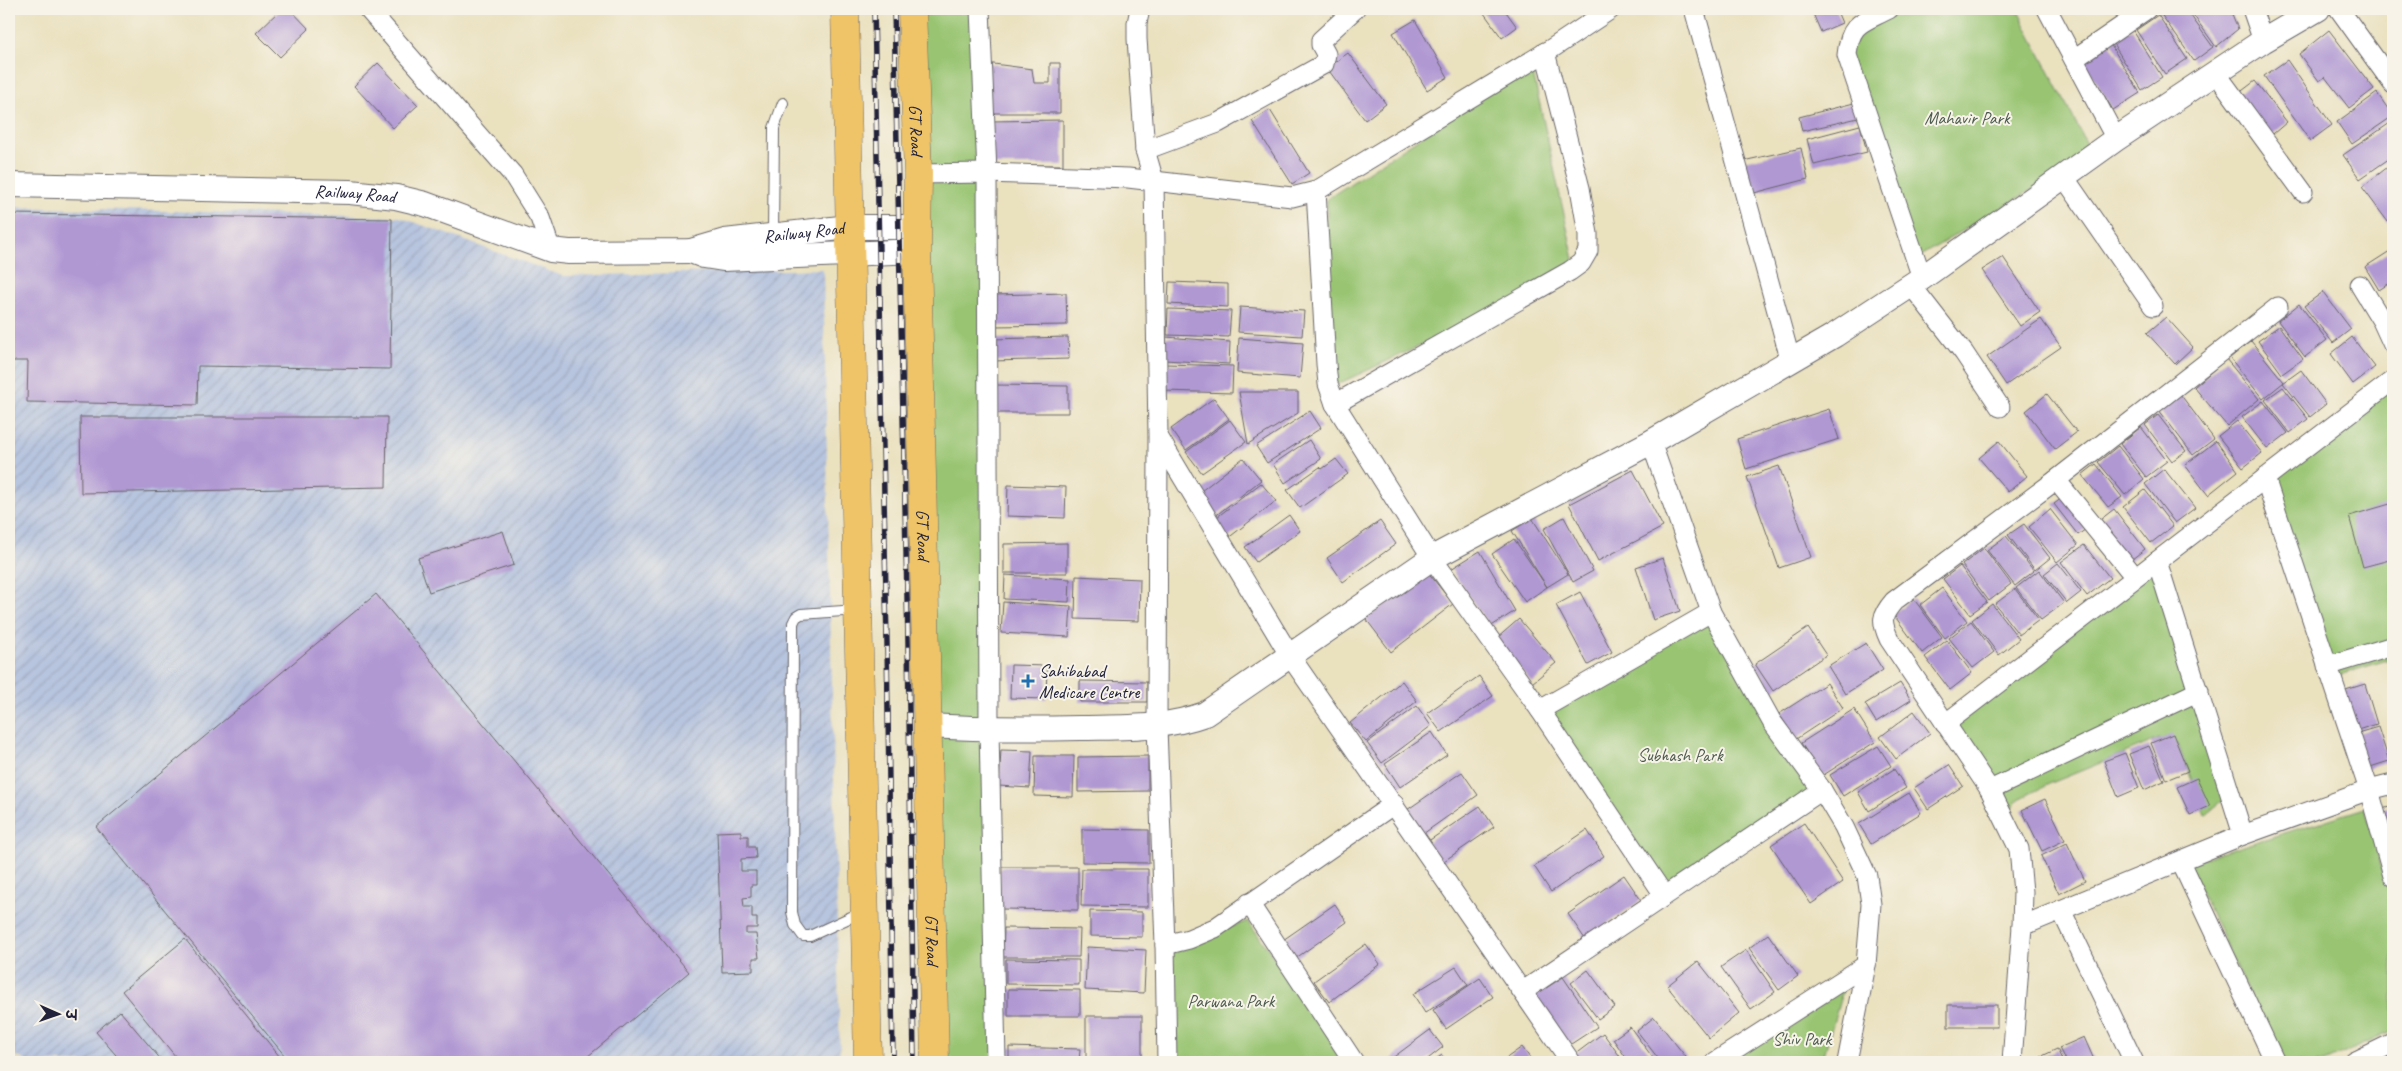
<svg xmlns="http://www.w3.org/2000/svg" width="2402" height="1071" font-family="Caveat,'Playpen Sans Deva',sans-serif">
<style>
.industrial{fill:url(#industrial-furrows)}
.green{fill:#99c572;stroke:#5e7456}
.building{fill:#b098d3}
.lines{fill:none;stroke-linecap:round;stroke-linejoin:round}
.service-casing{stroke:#686569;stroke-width:12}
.minor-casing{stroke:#686569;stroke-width:21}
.tertiary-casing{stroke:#686569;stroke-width:26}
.trunk-casing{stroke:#686569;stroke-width:29}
.service{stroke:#fff;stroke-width:10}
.minor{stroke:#fff;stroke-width:19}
.tertiary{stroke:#fff;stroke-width:24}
.trunk{stroke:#efc469;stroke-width:28}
.rail-casing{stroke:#22223b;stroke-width:5.5}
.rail{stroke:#f7f3e8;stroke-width:4;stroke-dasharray:11;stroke-linecap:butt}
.poi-dot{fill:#1f6fb2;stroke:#f7f3e8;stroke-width:2}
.labels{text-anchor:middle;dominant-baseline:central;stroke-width:4;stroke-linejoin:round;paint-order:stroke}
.park-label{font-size:18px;fill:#4c5b4e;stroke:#f7f3e8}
.street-label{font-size:18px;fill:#22223b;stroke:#f7f3e8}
.poi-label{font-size:18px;fill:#22223b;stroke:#f7f3e8;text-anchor:start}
</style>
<defs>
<pattern id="industrial-furrows" width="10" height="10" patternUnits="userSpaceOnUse" patternTransform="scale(1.25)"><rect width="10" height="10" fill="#b8c5de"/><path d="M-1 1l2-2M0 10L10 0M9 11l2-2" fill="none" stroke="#9ea9bf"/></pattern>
</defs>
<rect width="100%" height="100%" fill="#f7f3e8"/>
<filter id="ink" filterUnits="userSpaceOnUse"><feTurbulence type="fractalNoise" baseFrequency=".02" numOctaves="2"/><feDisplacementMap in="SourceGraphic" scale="10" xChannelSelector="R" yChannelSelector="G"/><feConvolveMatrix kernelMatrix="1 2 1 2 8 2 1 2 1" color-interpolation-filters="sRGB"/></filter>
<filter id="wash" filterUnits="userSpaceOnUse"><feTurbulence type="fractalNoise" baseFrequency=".0096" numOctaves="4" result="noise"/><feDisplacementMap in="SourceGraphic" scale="20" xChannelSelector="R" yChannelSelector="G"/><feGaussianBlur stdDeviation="1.12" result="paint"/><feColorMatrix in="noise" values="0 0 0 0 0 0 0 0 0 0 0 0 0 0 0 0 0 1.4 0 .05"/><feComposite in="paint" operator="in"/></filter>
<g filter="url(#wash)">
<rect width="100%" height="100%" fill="#eae1bf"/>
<path class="industrial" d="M9,207L400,217L563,276L823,269L840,1062H28L9,1052Z"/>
<g class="green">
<path d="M911,9H978L998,1062H934Z"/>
<path d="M1902,9H2017L2092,154L1910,262L1844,38Z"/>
<path d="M1531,64L1577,273L1327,389V199Z"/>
<path d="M2393,387V658L2324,680L2265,478Z"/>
<path d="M2153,568L2226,798L2205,815L2178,744L2159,739L2049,784L2019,799L2007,814L1950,730Z"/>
<path d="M1709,617L1815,791L1655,891L1538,720Z"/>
<path d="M2365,808L2393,908V1031L2325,1062H2280L2188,863Z"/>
<path d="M1248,921L1349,1062H1172L1170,949Z"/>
<path d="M1845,982L1822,1062H1723Z"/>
</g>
<g id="blocks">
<g class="building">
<path d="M281,9H290L309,29L280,57L256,33Z"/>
<path d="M1481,9H1504L1517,27L1502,38Z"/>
<path d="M1811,9H1836L1842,23L1821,32Z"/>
<path d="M2160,9H2186L2213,47L2194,61L2158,10Z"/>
<path d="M2189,9H2230L2238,29L2216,47Z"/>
<path d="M2158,15L2187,59L2165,74L2136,30Z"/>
<path d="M1415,20L1448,77L1427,90L1393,33Z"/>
<path d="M2132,29L2162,77L2142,90L2112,42Z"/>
<path d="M2329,30L2374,89L2349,108L2325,77L2319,81L2299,54Z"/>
<path d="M2109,42L2140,93L2113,110L2082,59Z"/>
<path d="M1348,53L1386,104L1365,120L1327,68Z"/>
<path d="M2287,60L2332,125L2310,141L2264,76Z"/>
<path d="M378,63L418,105L393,128L354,86Z"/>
<path d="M986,63L1032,69L1034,83H1050V63H1060V113H986Z"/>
<path d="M2255,81L2287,122L2267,139L2234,97Z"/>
<path d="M2377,93L2393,116L2352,144L2337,122Z"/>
<path d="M1854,103L1858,118L1802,131L1799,117Z"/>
<path d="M1270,110L1309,173L1292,184L1252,121Z"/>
<path d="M1063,120V165H989V121Z"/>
<path d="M2393,121V156L2360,179L2343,155Z"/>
<path d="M1860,125L1867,152L1814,165L1807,139Z"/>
<path d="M1801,148L1808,179L1750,194L1743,161Z"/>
<path d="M2393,163V218L2388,222L2362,187Z"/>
<path d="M9,214L392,219L390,369L198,366L197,405L27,402L28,361H9Z"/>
<path d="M2393,249V281L2379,290L2365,267Z"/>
<path d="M2003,257L2040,312L2020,326L1982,270Z"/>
<path d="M1169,282L1228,284V307L1168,304Z"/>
<path d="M2323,292L2351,329L2333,343L2304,306Z"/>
<path d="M1066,293L1067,325L994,326V295Z"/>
<path d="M2299,304L2327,340L2305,357L2278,321Z"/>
<path d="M1240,307L1304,311L1302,336L1238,332Z"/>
<path d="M1168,309L1231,311L1229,337L1167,335Z"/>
<path d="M2166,317L2193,347L2175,364L2147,333Z"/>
<path d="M2041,319L2061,347L2006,385L1987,357Z"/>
<path d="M2279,326L2303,359L2282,374L2258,341Z"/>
<path d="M1068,337L1069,359L991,361V339Z"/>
<path d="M1166,337L1230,342L1229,364L1165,360Z"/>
<path d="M2352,337L2375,367L2353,384L2331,354Z"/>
<path d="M1239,338L1303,343L1300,378L1237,373Z"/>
<path d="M2251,341L2284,382L2263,399L2230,358Z"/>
<path d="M2226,359L2259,399L2227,426L2194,387Z"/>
<path d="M1165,364L1233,366L1232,393L1164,391Z"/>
<path d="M2301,370L2326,404L2310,417L2283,383Z"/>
<path d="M995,385L1068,386V413H995Z"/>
<path d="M2283,387L2308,419L2290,433L2265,400Z"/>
<path d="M1239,392H1298V413L1248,444Z"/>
<path d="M2047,394L2077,432L2055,449L2026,411Z"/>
<path d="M2180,394L2214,439L2193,455L2159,410Z"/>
<path d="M1214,398L1229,419L1186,450L1171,429Z"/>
<path d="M2263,401L2288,433L2267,449L2242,417Z"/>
<path d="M1829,409L1839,439L1746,469L1737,439Z"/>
<path d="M1310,411L1321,428L1267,463L1256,446Z"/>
<path d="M2158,415L2186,451L2172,461L2145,425Z"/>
<path d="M80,417H387L386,487L81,493Z"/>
<path d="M1230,420L1246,442L1202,473L1186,452Z"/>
<path d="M2237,421L2262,453L2243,468L2218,436Z"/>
<path d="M2141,427L2167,461L2146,477L2120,444Z"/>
<path d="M1309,440L1321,459L1285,483L1273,464Z"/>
<path d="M1999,441L2027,476L2008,492L1979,458Z"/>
<path d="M2216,441L2238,471L2208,495L2185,465Z"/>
<path d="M2118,446L2144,479L2125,495L2098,462Z"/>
<path d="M1243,458L1261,480L1214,517L1196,495Z"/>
<path d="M1336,459L1348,474L1300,508L1287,490L1320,467L1322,469Z"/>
<path d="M2096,464L2122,497L2108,507L2082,475Z"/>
<path d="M1779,466L1811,557L1779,568L1747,477Z"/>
<path d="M2164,469L2195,508L2175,523L2145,484Z"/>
<path d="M1633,470L1663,527L1598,561L1569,504Z"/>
<path d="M1261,483L1276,501L1227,539L1212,521Z"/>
<path d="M1008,485L1066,487L1065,518L1007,516Z"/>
<path d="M2145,490L2173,526L2151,543L2123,507Z"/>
<path d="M2066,495L2090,526L2078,535L2054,504Z"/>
<path d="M2390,504L2393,517V559L2363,567L2349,516Z"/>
<path d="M2050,509L2078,545L2057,562L2029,527Z"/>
<path d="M2114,509L2145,549L2127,563L2096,523Z"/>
<path d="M1289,515L1300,531L1256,562L1245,547Z"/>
<path d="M1564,517L1593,571L1573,582L1544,529Z"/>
<path d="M1532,518L1568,574L1547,587L1512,531Z"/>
<path d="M1380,521L1396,544L1343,582L1327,558Z"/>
<path d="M2024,524L2050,558L2035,570L2008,535Z"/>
<path d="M503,531L514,565L429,592L418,558Z"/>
<path d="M2006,536L2034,571L2015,586L1987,550Z"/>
<path d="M1514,539L1547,587L1525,602L1492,554Z"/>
<path d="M1067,543V573H1004V544Z"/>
<path d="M2084,545L2110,578L2087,596L2061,562Z"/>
<path d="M1984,548L2011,584L1989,601L1962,565Z"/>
<path d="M1480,551L1515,611L1490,627L1451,569Z"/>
<path d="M1663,558L1680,611L1653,620L1636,567Z"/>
<path d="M2058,563L2081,592L2067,603L2044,574Z"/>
<path d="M1960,566L1987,602L1970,614L1943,579Z"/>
<path d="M2039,570L2064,603L2041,620L2016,588Z"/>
<path d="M1427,571L1453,604L1391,652L1366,619Z"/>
<path d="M1005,575L1070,579L1069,602L1004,599Z"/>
<path d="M1076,576L1140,579L1139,621L1075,619Z"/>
<path d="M1942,588L1967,621L1945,638L1920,605Z"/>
<path d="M2015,589L2039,620L2019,635L1995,604Z"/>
<path d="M1580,592L1612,652L1588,665L1556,605Z"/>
<path d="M376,594L689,972L581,1062H290L96,827Z"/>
<path d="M1913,598L1942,637L1922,653L1893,614Z"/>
<path d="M1003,602L1071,606L1069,637L1001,633Z"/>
<path d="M1992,604L2019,639L1999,655L1972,620Z"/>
<path d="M1519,619L1556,663L1532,683L1496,639Z"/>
<path d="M1971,621L1994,652L1973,668L1949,638Z"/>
<path d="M1808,628L1826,655L1773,691L1755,664Z"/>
<path d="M1947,640L1972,673L1950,690L1925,657Z"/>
<path d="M1866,643L1883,670L1845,694L1828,666Z"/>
<path d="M1011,665L1047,666L1046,699L1010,698Z"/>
<path d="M1479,676L1493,696L1441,732L1427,713Z"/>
<path d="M1080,681L1147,682V702H1080Z"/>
<path d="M1402,681L1417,701L1366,742L1350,723Z"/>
<path d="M1827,683L1843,708L1796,739L1779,714Z"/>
<path d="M1900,683L1911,700L1876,722L1865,704Z"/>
<path d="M2365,684L2377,724L2351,732L2339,692Z"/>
<path d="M1417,706L1431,726L1382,763L1367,743Z"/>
<path d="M1854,709L1875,742L1822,776L1801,743Z"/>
<path d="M1914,711L1930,733L1896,759L1880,737Z"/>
<path d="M2378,727L2389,761L2364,769L2354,734Z"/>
<path d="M1432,732L1447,755L1400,787L1385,764Z"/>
<path d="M2173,734L2188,771L2166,780L2151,743Z"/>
<path d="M1878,746L1891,766L1843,796L1830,775Z"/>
<path d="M2149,746L2164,781L2144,790L2129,754Z"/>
<path d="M1001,750L1032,751L1030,788L999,786Z"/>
<path d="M2125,753L2139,788L2118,797L2104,761Z"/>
<path d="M1035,756H1074L1073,797L1034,796Z"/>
<path d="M1148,756V791L1078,792V757Z"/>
<path d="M1949,765L1963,786L1928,809L1914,788Z"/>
<path d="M1894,769L1906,788L1869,811L1858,792Z"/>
<path d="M1462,772L1478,795L1420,836L1404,812Z"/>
<path d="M2197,778L2210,806L2190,815L2177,787Z"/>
<path d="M1909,793L1921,813L1871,844L1859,824Z"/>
<path d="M2045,799L2065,840L2042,851L2022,810Z"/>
<path d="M1480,806L1494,827L1441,863L1427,842Z"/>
<path d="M2393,806V839H2391L2382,809Z"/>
<path d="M1804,823L1843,882L1811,904L1771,845Z"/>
<path d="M1082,829L1149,830V863L1082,862Z"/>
<path d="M1587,830L1604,856L1551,892L1534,866Z"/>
<path d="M741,831V836H748V847H755L756,858L741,859V871H756V885H751V897L743,898L744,907H752V918H757V928H746V934H756L759,958H753V971L722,972L717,832Z"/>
<path d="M2067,843L2085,881L2059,894L2041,856Z"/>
<path d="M1000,867H1078V910L1000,909Z"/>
<path d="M1082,869H1148V907L1081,906Z"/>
<path d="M1624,875L1641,900L1585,939L1568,914Z"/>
<path d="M1335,904L1347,922L1296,958L1283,940Z"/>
<path d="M1090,911L1142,912V937L1090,936Z"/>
<path d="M1004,928L1080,929L1079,957H1003Z"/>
<path d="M1768,934L1798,976L1779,990L1749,948Z"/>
<path d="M185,939L284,1062H180L122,991Z"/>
<path d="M1366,944L1380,964L1329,1002L1314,981Z"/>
<path d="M1087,947L1146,950L1144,993L1085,990Z"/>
<path d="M1746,950L1775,992L1751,1009L1721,967Z"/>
<path d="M1006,959L1079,960V985L1006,984Z"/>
<path d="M1698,961L1739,1013L1709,1038L1667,986Z"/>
<path d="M1456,967L1468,985L1425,1013L1413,994Z"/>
<path d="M1588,970L1615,1007L1598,1019L1571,983Z"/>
<path d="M1563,977L1597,1027L1568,1046L1534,996Z"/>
<path d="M1480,978L1493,997L1446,1029L1433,1010Z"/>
<path d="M1008,989L1080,990V1016H1008Z"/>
<rect x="1948" y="1005" width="49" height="22"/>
<path d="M120,1011L163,1062H122L96,1032Z"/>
<rect x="1086" y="1016" width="56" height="46"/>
<path d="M1654,1017L1686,1057L1679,1062H1661L1637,1031Z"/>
<path d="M1630,1027L1656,1062H1629L1613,1039Z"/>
<path d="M1430,1030L1443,1047L1424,1062H1387Z"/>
<path d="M1603,1033L1624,1062H1580L1574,1055Z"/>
<path d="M2084,1037L2095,1062H2066L2059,1048Z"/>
<path d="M1009,1047L1080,1049L1079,1062H1009Z"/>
<path d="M1522,1047L1533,1062H1501Z"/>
<path d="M2057,1049L2063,1062H2040L2038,1058Z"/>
<path d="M1442,1055L1447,1062H1432Z"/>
<path d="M2393,1055V1062H2377Z"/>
</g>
</g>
</g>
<g filter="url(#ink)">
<use href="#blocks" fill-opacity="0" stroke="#686569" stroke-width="1"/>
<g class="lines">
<defs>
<g id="service">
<path d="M773,235L774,128L783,103"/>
<path d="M857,610L801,614L796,617L793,623L792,912L795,925L803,936H810L864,911"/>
</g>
<g id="minor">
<path d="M368,9L513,175L540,218L551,250"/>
<path d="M980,9L987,173L989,729L996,1062"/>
<path d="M1140,9L1137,23V39L1145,150L1154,181L1158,436L1157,727L1165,945L1167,1062"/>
<path d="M1694,9L1791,362"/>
<path d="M1889,9C1862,23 1850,22 1847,55L1922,278"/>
<path d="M2047,9L2116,139"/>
<path d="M2252,9L2263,41"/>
<path d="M2339,9L2393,84"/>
<path d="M2074,59L2147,9"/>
<path d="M2216,73L2303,192"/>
<path d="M1145,150L1218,123L1324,64L1326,54L1321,45V40L1355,9"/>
<path d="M918,174L987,173L1128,178L1292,197L1316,191L1551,49L1611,9"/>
<path d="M2064,177L2153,306"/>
<path d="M1316,191L1326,364L1328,384L1335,404L1432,558L1540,710L1664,895"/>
<path d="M1911,285L1964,353L2000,407"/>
<path d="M2360,285L2382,321L2393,345"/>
<path d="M1335,404L1570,271L1581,263L1588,251V234L1580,188L1545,52"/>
<path d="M1159,438L1290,656L1571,1062"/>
<path d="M1651,442L1711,612L1772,722L1822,790L1844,827L1867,876L1871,904L1866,965L1847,1062"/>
<path d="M2265,478L2369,790L2393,876"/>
<path d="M2056,480L2135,577"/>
<path d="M2157,561L2243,835"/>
<path d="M2327,666L2393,646"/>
<path d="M1540,710L1711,612"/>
<path d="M1945,724L2393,380"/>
<path d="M1990,790L2199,691"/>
<path d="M2181,862L2275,1062"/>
<path d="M1249,903L1354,1062"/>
<path d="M2061,910L2134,1062"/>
<path d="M2022,926L2243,835L2369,790L2393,784"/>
<path d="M1165,945L1189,939L1215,928L1394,804"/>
<path d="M1523,991L1822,790"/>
<path d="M1715,1062L1866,965"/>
<path d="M2012,1062L2022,926L2023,892L2019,849L1990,790L1889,639C1881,621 1881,616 1894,601L2056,480L2278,307"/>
<path d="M2354,1062L2393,1043"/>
</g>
<g id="tertiary">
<path id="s1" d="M9,185L350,192L396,197L425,204L551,250L569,252L691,251L725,241L849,227H917"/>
<path d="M691,251L704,256L723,259L917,251"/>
<path d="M927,726C978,729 1029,729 1080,728C1123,727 1164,729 1205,714L1432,558L1651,442L1835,335L1922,278L2116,139L2263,41L2318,9"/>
</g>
<g id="trunk">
<path d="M845,9L868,1062"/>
<path id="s2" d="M912,9L918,174L917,251L935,1062"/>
</g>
</defs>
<use href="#service" class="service-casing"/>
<use href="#minor" class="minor-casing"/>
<use href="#tertiary" class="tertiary-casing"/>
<use href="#trunk" class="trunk-casing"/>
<use href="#service" class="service"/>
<use href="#minor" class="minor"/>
<use href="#tertiary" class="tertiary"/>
<use href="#trunk" class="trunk"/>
<defs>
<g id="rail">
<path d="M874,9L887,642L893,1062"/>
<path d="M894,9L908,641L914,1062"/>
</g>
</defs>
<use href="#rail" class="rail-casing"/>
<use href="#rail" class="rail"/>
</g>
</g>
<path class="poi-dot" d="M1025.5 673.5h5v5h5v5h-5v5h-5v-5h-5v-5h5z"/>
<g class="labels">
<g class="park-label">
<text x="1967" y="118">Mahavir Park</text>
<text x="1680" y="755">Subhash Park</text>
<text x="1231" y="1001">Parwana Park</text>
<text x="1802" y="1039">Shiv Park</text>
</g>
<g class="street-label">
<text stroke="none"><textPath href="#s2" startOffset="121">GT Road</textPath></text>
<text stroke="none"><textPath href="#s1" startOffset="346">Railway Road</textPath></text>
<text stroke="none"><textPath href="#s1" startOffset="806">Railway Road</textPath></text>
<text stroke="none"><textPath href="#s2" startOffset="526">GT Road</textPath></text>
<text stroke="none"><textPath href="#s2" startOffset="931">GT Road</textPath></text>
</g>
<g class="poi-label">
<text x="1039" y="671">Sahibabad<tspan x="1039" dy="21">Medicare Centre</tspan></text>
</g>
</g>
<rect width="2402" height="1071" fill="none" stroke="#f7f3e8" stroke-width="30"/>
<g transform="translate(58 1014) rotate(92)" stroke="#f7f3e8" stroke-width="4" paint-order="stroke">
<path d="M0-4L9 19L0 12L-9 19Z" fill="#22223b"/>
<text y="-8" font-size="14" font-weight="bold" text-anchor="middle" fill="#22223b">उ</text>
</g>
</svg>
